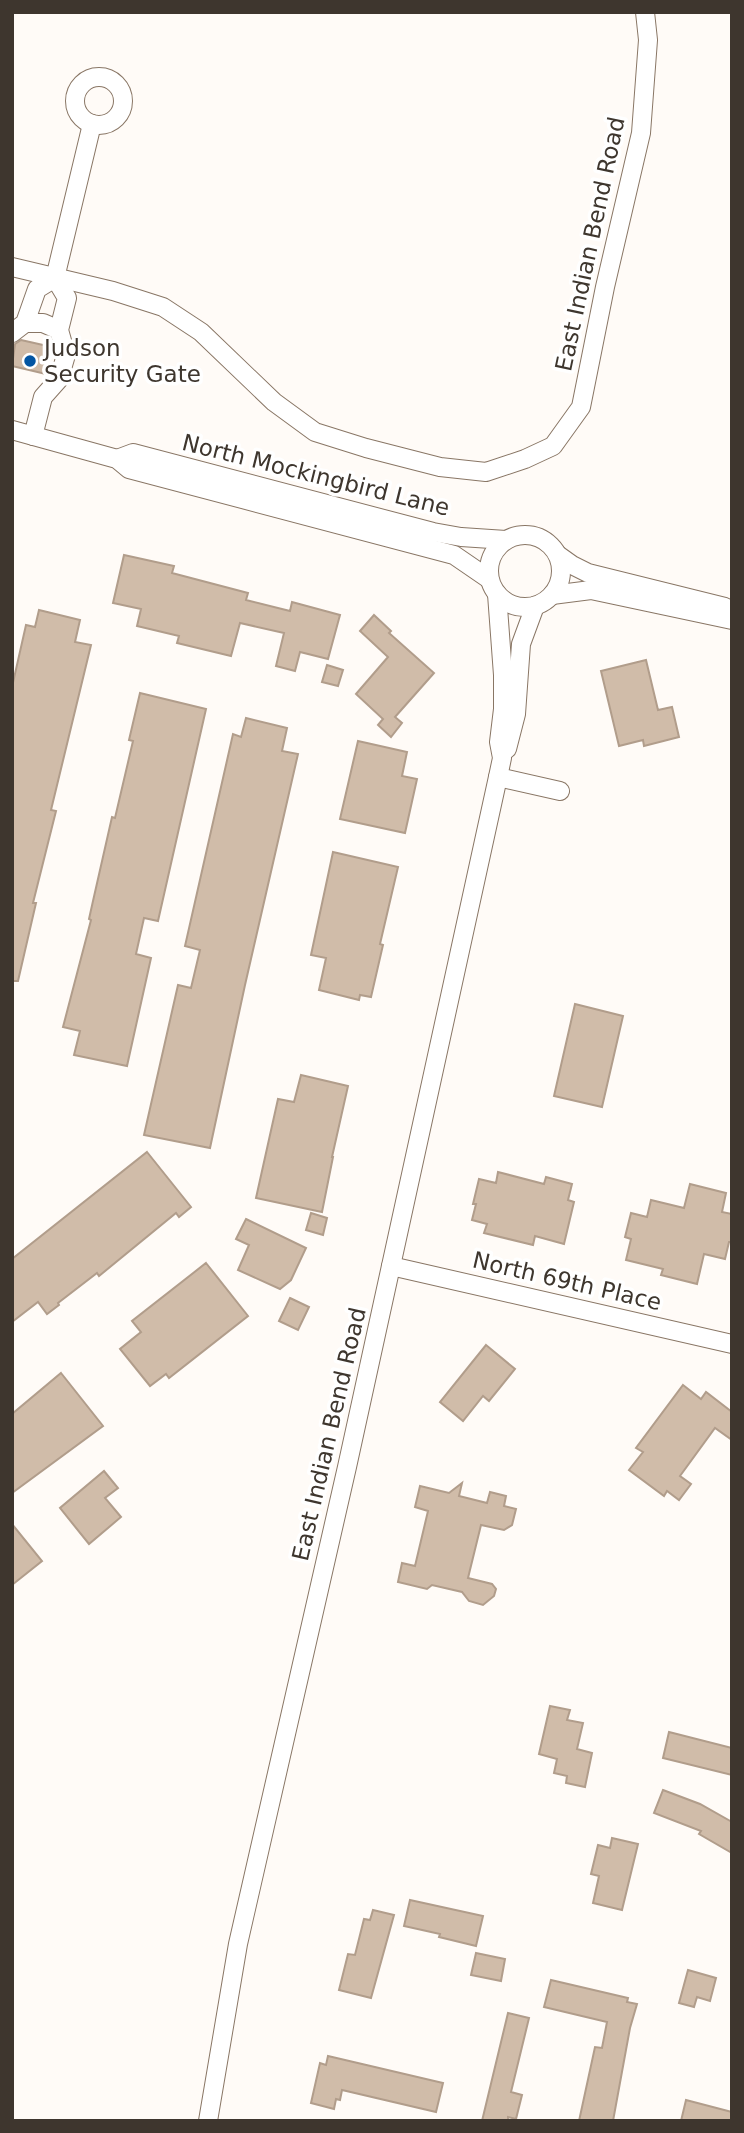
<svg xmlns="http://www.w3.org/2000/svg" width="744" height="2133" font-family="'DejaVu Sans',sans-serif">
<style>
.building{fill:#d0bca9;stroke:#b19d8b;stroke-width:2}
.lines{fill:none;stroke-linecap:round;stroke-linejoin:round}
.minor-casing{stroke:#897665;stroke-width:20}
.minor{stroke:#fff;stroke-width:18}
.poi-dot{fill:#0255a3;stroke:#fff;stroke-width:2.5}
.labels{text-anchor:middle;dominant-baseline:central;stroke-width:7;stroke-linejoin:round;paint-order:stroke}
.street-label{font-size:23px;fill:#3e362e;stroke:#fff}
.poi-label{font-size:23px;fill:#3e362e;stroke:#fff;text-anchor:start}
</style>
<rect width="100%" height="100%" fill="#fffbf7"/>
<g class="building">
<path d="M21,340L52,347L46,374L12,366L15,344Z"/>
<path d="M124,555L174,566L172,573L248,593L246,600L290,611L292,602L340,615L328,659L300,652L295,671L276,666L284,633L240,623L231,656L177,643L179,636L137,626L141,609L113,603Z"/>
<path d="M39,610L80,620L75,642L91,645L51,810L56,811L33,903H36L18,981H12V687L26,625L35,627Z"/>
<path d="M374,615L391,631L389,633L434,673L395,717L402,723L391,737L378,725L383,719L356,694L388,657L360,631Z"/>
<path d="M646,660L658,710L672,707L679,737L644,746L643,740L619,746L601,671Z"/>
<path d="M327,665L343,670L338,686L322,682Z"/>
<path d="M140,693L206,709L158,921L144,918L136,954L151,958L127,1066L74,1055L80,1031L63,1027L91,920L89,919L93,901L112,817L115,818L133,741L129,740Z"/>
<path d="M246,718L287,728L282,751L298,754L245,985L210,1148L144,1135L178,985L191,988L200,950L185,946L233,734L241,737Z"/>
<path d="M358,741L407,752L402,776L417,779L405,833L340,819Z"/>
<path d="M333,852L398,867L380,944L383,945L371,997L360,995L359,1000L319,990L326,958L311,955Z"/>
<path d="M575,1004L623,1016L602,1107L554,1096Z"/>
<path d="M301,1075L348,1086L332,1157H333L322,1212L256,1198L278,1099L294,1102Z"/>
<path d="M147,1152L191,1207L179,1217L176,1213L99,1276L97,1273L58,1303L59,1305L47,1314L38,1302L12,1322V1259Z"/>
<path d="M498,1172L544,1184L546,1177L572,1184L568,1200L574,1202L564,1244L535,1236L533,1245L484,1233L487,1224L472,1220L476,1204H473L479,1179L496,1183Z"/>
<path d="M690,1184L726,1193L722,1212L732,1214V1242H729L725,1259L704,1254L697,1284L661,1275L663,1269L626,1260L631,1239L625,1237L631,1213L647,1217L651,1200L684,1208Z"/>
<path d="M311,1213L327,1218L323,1235L306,1230Z"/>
<path d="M246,1219L306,1248L291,1280L280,1289L238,1270L249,1245L236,1239Z"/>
<path d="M206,1263L248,1316L169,1378L166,1374L150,1386L120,1349L141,1332L132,1321Z"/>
<path d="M290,1298L309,1307L298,1330L279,1321Z"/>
<path d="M486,1345L515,1369L489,1401L483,1396L463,1421L440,1402Z"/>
<path d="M61,1373L103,1426L12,1493V1414Z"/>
<path d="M683,1385L701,1399L706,1392L732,1412V1440L715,1428L680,1476L691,1484L679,1500L667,1491L664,1496L629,1470L643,1452L636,1448Z"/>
<path d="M104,1471L118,1488L105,1498L121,1517L89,1544L60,1508Z"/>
<path d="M462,1483L459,1496L487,1503L490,1492L506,1496L504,1506L516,1509L512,1525L504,1530L481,1525L468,1578L492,1584L496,1589L494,1596L483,1605L469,1601L462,1592L432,1585L427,1589L398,1582L402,1563L415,1566L428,1511L415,1507L420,1486L449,1493Z"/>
<path d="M12,1524L42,1561L12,1585Z"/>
<path d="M550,1706L570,1710L567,1720L583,1723L577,1749L592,1753L585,1787L566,1783L567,1776L554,1773L557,1759L539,1754Z"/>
<path d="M669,1732L732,1748V1775L663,1758Z"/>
<path d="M663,1790L700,1804L732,1822V1853L699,1834L701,1831L654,1813Z"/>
<path d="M612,1838L638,1844L622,1910L593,1903L599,1876L591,1874L598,1845L610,1848Z"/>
<path d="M410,1900L483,1916L476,1946L439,1937L440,1934L404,1926Z"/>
<path d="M373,1910L394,1915L371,1998L339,1990L348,1954L355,1955L364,1919L370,1920Z"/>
<path d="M476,1953L505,1959L501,1981L471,1975Z"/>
<path d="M688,1970L716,1978L710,2001L697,1997L694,2007L679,2003Z"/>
<path d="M551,1980L628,1998L627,2002L637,2004L630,2028L613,2121H579L595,2047L602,2048L607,2022L544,2007Z"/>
<path d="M508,2013L529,2018L511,2092L522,2095L516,2119L508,2117V2121H482Z"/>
<path d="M328,2056L443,2083L436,2112L342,2090L340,2100L336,2099L334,2109L311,2103L320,2063L326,2065Z"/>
<path d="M686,2100L732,2112V2121H681Z"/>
</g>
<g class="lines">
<defs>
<g id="minor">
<circle cx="99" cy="101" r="24"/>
<path d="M12,267L113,291L163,307L201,332L274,402L315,432L366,448L440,467L486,472L525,459L553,446L581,407L605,287L641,133L648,40L645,12"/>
<path d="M25,323H43L59,330"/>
<path d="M12,333L25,323L37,289L55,278"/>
<path d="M12,430L117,459L129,469L454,555L489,579"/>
<path d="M33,436L43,397L59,379L66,355L59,330L67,298L55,278L92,124"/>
<path d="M117,459L133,453L433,532L461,537L506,540"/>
<circle cx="525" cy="571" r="36"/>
<path d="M558,555L572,565L588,573L725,607"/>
<path d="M552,595L591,590L732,620"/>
<path d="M507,749L516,714L521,644L535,606"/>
<path d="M498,777L560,791"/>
<path d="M391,1266L732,1344"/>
<path d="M208,2121L238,1944L347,1467L498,777L502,758L499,742L503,709V675L497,594"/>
</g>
</defs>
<use href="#minor" class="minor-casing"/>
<use href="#minor" class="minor"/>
</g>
<circle class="poi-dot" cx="30" cy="361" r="7"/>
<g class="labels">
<g class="street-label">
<text transform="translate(590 244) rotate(-78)">East Indian Bend Road</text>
<text transform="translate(316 475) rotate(14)">North Mockingbird Lane</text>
<text transform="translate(567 1281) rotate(13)">North 69th Place</text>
<text transform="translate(329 1434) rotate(-77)">East Indian Bend Road</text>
</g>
<g class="poi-label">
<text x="44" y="348">Judson<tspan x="44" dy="26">Security Gate</tspan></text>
</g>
</g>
<rect width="744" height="2133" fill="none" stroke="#3e362e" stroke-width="28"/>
</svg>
